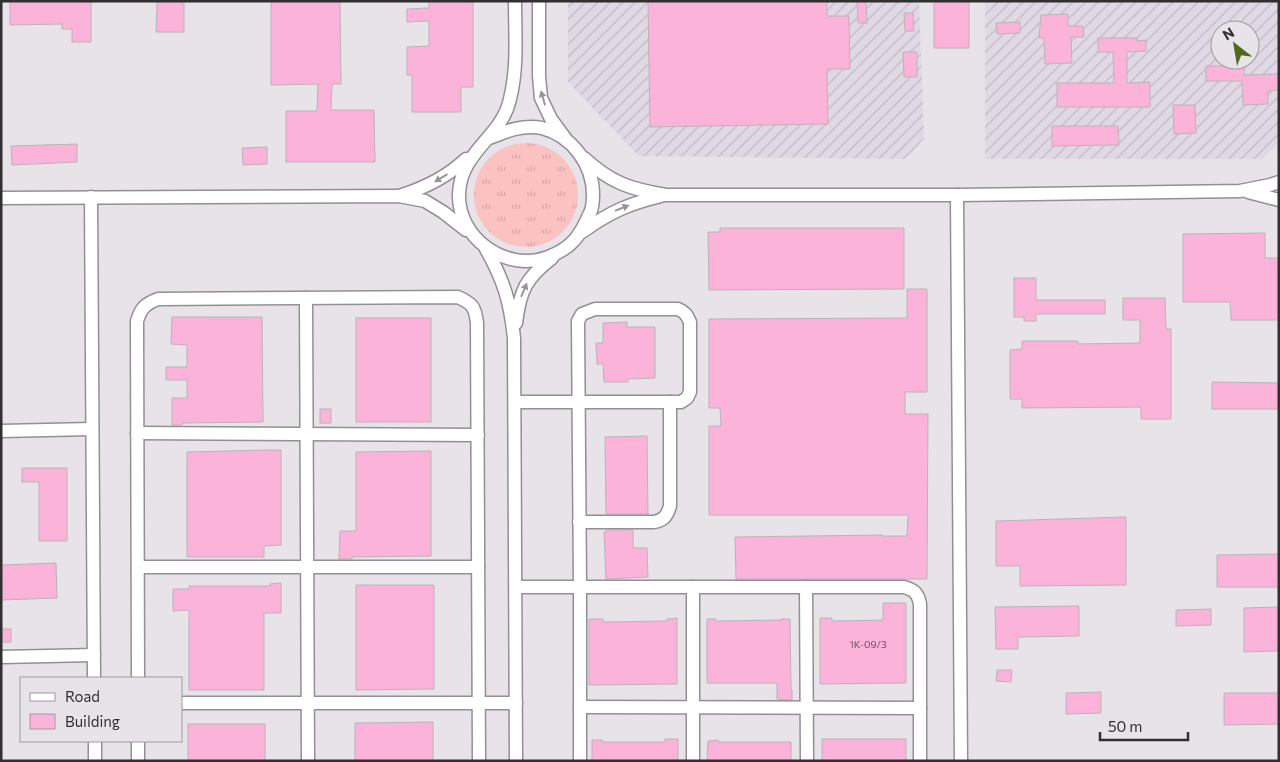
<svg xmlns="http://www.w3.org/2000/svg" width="1280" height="762" font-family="Commissioner,sans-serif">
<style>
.industrial{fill:url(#industrial-furrows);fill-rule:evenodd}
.grass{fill:url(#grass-tufts)}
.building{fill:#fbb3d9;stroke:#bab4b7}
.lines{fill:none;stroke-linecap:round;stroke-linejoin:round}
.minor-casing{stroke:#938f95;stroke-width:15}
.minor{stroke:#fff;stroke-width:12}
.oneway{fill:#989798}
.labels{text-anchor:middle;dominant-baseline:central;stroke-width:5;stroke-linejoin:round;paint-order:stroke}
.number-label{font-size:10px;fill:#64505b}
</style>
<defs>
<pattern id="industrial-furrows" width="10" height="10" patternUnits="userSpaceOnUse" patternTransform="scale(1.25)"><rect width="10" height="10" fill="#e0d8e5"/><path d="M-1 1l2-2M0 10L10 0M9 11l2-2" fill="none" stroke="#c1bac5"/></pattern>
<pattern id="grass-tufts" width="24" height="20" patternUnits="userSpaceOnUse" patternTransform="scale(1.25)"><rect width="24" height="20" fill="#fac2c0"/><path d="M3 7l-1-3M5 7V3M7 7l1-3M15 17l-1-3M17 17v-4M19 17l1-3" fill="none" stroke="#d7a7a5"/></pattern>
</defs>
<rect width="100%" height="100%" fill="#e7e3e9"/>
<g class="industrial">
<path d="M568,1H919L924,139L905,159L639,156L568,82Z"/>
<path d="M985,1H1279V143L1262,159H985ZM1220,30H1250V60H1220Z"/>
</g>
<circle class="grass" cx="526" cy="195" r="52"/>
<g class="building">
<path d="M10,1H91V42H72V29H62V24L10,25Z"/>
<path d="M157,1H184V32H156Z"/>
<path d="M271,1H340L341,84H332L331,110H374L375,162H286V111H317L318,84L271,85Z"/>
<path d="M429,1H473V87H461V112H412V75H407V47L429,46V21L407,22V9L429,8Z"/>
<path d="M648,1H827V16H849L850,69H827L828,124L650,127Z"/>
<path d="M857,1H866L867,23H858Z"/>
<rect x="934" y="1" width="35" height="47"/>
<path d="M904,13H913L914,31H905Z"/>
<path d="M1068,14V26H1083L1084,37H1071L1072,63L1045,64L1044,38H1039L1041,15Z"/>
<path d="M1020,22V33L997,34L996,23Z"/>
<path d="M1098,38H1137V41L1146,40V51L1127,52V83L1150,82V107H1057V83H1114L1113,52H1098Z"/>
<path d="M903,52H917V77H904Z"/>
<path d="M1206,66H1244V75L1279,74V90L1268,91V104L1243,105L1242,81H1206Z"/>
<path d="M1173,105H1195L1196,133L1174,134Z"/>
<path d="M1052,126H1118L1119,145L1052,146Z"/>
<path d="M77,144V162L12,165L11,146Z"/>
<path d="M267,147V164L243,165L242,148Z"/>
<path d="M720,228H904V289L709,290L708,232H720Z"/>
<path d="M1265,233V258H1279V320H1231L1230,302H1183V234Z"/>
<path d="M1014,278H1036V300H1105V314H1036V321H1024V317H1014Z"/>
<path d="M907,289H927V392H905V414H928L927,579H736L735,537L882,535V536H907L908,515H709V426H721L720,408H709V319L907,318Z"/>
<path d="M1123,298H1165L1166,329H1171V419H1141V407L1022,408V399H1010V350L1022,349V341H1078V344L1140,343V320H1123Z"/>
<path d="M172,317H262L263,422L182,423V425H172V398H187V380H166V367H187V345L171,344Z"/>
<rect x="356" y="318" width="75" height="104"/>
<path d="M627,322V327H655V378L628,379V382H604L603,364H597L596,343H603V323Z"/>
<path d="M1212,382L1279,383V409H1212Z"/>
<rect x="320" y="409" width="11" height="14"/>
<path d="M647,436L648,514H606L605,437Z"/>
<path d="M268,450H281V545L264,546V557H187V452Z"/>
<path d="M431,451V556L352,557V559H339L340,531H356V452Z"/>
<path d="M22,468H67V541H39V482H22Z"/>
<path d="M1126,517V585L1020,586V566H996V521Z"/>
<path d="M606,530H633V548H647L648,577L606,579L604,532H606Z"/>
<path d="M1279,554V587H1217V555Z"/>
<path d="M56,563L57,598L1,600V565Z"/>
<path d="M281,583V613H264V690H189V610L173,611V589H189V586H270V584Z"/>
<path d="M356,585H434V689L356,690Z"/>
<path d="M883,603H906V683L820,684V618H832V621L883,620Z"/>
<path d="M1079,606V636L1018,637V649H996L995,607Z"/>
<path d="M1279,607V651L1244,652V608Z"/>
<path d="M1211,609V625L1176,626V610Z"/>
<path d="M677,618V684L589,685V619H603V622L667,621V619Z"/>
<path d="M707,619H716V621L781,620V619H790L791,690H792V700L777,699V683H707Z"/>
<rect x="1" y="629" width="10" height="13"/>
<path d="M997,670H1012L1011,682L996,681Z"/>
<path d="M1101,692V713L1066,714V693Z"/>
<path d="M1224,693H1279V724L1224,725Z"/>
<path d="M433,722V761H355V723Z"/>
<rect x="188" y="724" width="77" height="37"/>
<path d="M665,739H678V761H592V740H602L603,742H665Z"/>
<rect x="822" y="739" width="84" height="22"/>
<path d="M718,740V742H791V761H707L708,741Z"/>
</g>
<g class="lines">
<defs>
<g id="minor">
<path d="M539,1V76L541,98L551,119L565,138"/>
<path d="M487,139C504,132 522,124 542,128C572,136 593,164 593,195C593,201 593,207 590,213C580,236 572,248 548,257C506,273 457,238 459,193C461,151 502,137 510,99C518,67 515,34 515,1"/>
<path d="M584,158C611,183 630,189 666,195H957L1240,191L1270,185L1279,182"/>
<path d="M1248,192L1279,200"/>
<path d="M402,195C427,187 447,177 466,159"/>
<path d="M957,195L961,761"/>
<path d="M91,197L94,678"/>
<path d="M1,198L399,196L425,201L443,212L466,230"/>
<path d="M582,232C610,212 628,204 661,196"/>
<path d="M486,249C504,281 510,301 514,338L516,761"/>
<path d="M306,298L308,761"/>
<path d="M516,323C520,290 526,278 552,258"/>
<path d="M515,402H681L687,398L690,392V322C687,315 685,312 678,309H595L582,314L578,321L580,587H516"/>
<path d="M1,431L92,429"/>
<path d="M137,433L478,435"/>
<path d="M579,522H654C664,520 667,516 670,506V402"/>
<path d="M138,567H478"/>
<path d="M806,587L807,761"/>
<path d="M1,657L94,655"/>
<path d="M138,678L137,321C141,308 145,304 158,299L458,297C473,304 475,307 477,323L479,761"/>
<path d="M181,703H516"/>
<path d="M580,707L920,708"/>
<path d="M95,741V761"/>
<path d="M138,741V761"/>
<path d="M580,761V587H904C915,590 918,594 920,604V761"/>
<path d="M693,761V587"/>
</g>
</defs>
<use href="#minor" class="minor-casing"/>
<use href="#minor" class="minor"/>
</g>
<defs><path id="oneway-solid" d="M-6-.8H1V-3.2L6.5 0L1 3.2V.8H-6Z" transform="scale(1.25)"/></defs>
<g class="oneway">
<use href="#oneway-solid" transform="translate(543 98) rotate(-106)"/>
<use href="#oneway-solid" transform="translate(441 178) rotate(149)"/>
<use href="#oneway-solid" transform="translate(622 208) rotate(-22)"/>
<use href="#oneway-solid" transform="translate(524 290) rotate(-67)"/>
</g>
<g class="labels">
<g class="number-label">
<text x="868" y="644">1K-09/3</text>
</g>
</g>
<rect width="1280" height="762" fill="none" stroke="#312f31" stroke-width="5"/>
<rect x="20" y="677" width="162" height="65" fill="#e7e3e9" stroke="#9e9b9f"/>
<rect x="30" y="693" width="25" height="8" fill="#ffffff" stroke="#9e9b9f"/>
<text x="65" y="702" font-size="15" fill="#312f31">Road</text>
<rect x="30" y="714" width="25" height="15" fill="#fbb3d9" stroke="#9e9b9f"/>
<text x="65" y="727" font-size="15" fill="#312f31">Building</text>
<g transform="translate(1235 45) rotate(329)"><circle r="24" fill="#e7e3e9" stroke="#9e9b9f"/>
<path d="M0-4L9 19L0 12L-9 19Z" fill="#546917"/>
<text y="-8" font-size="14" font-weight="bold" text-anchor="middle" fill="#312f31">N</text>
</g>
<path d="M1100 732v8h88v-8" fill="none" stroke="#312f31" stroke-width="2.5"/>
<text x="1108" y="732" font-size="15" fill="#312f31" stroke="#e7e3e9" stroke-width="4" paint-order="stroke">50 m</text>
</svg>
